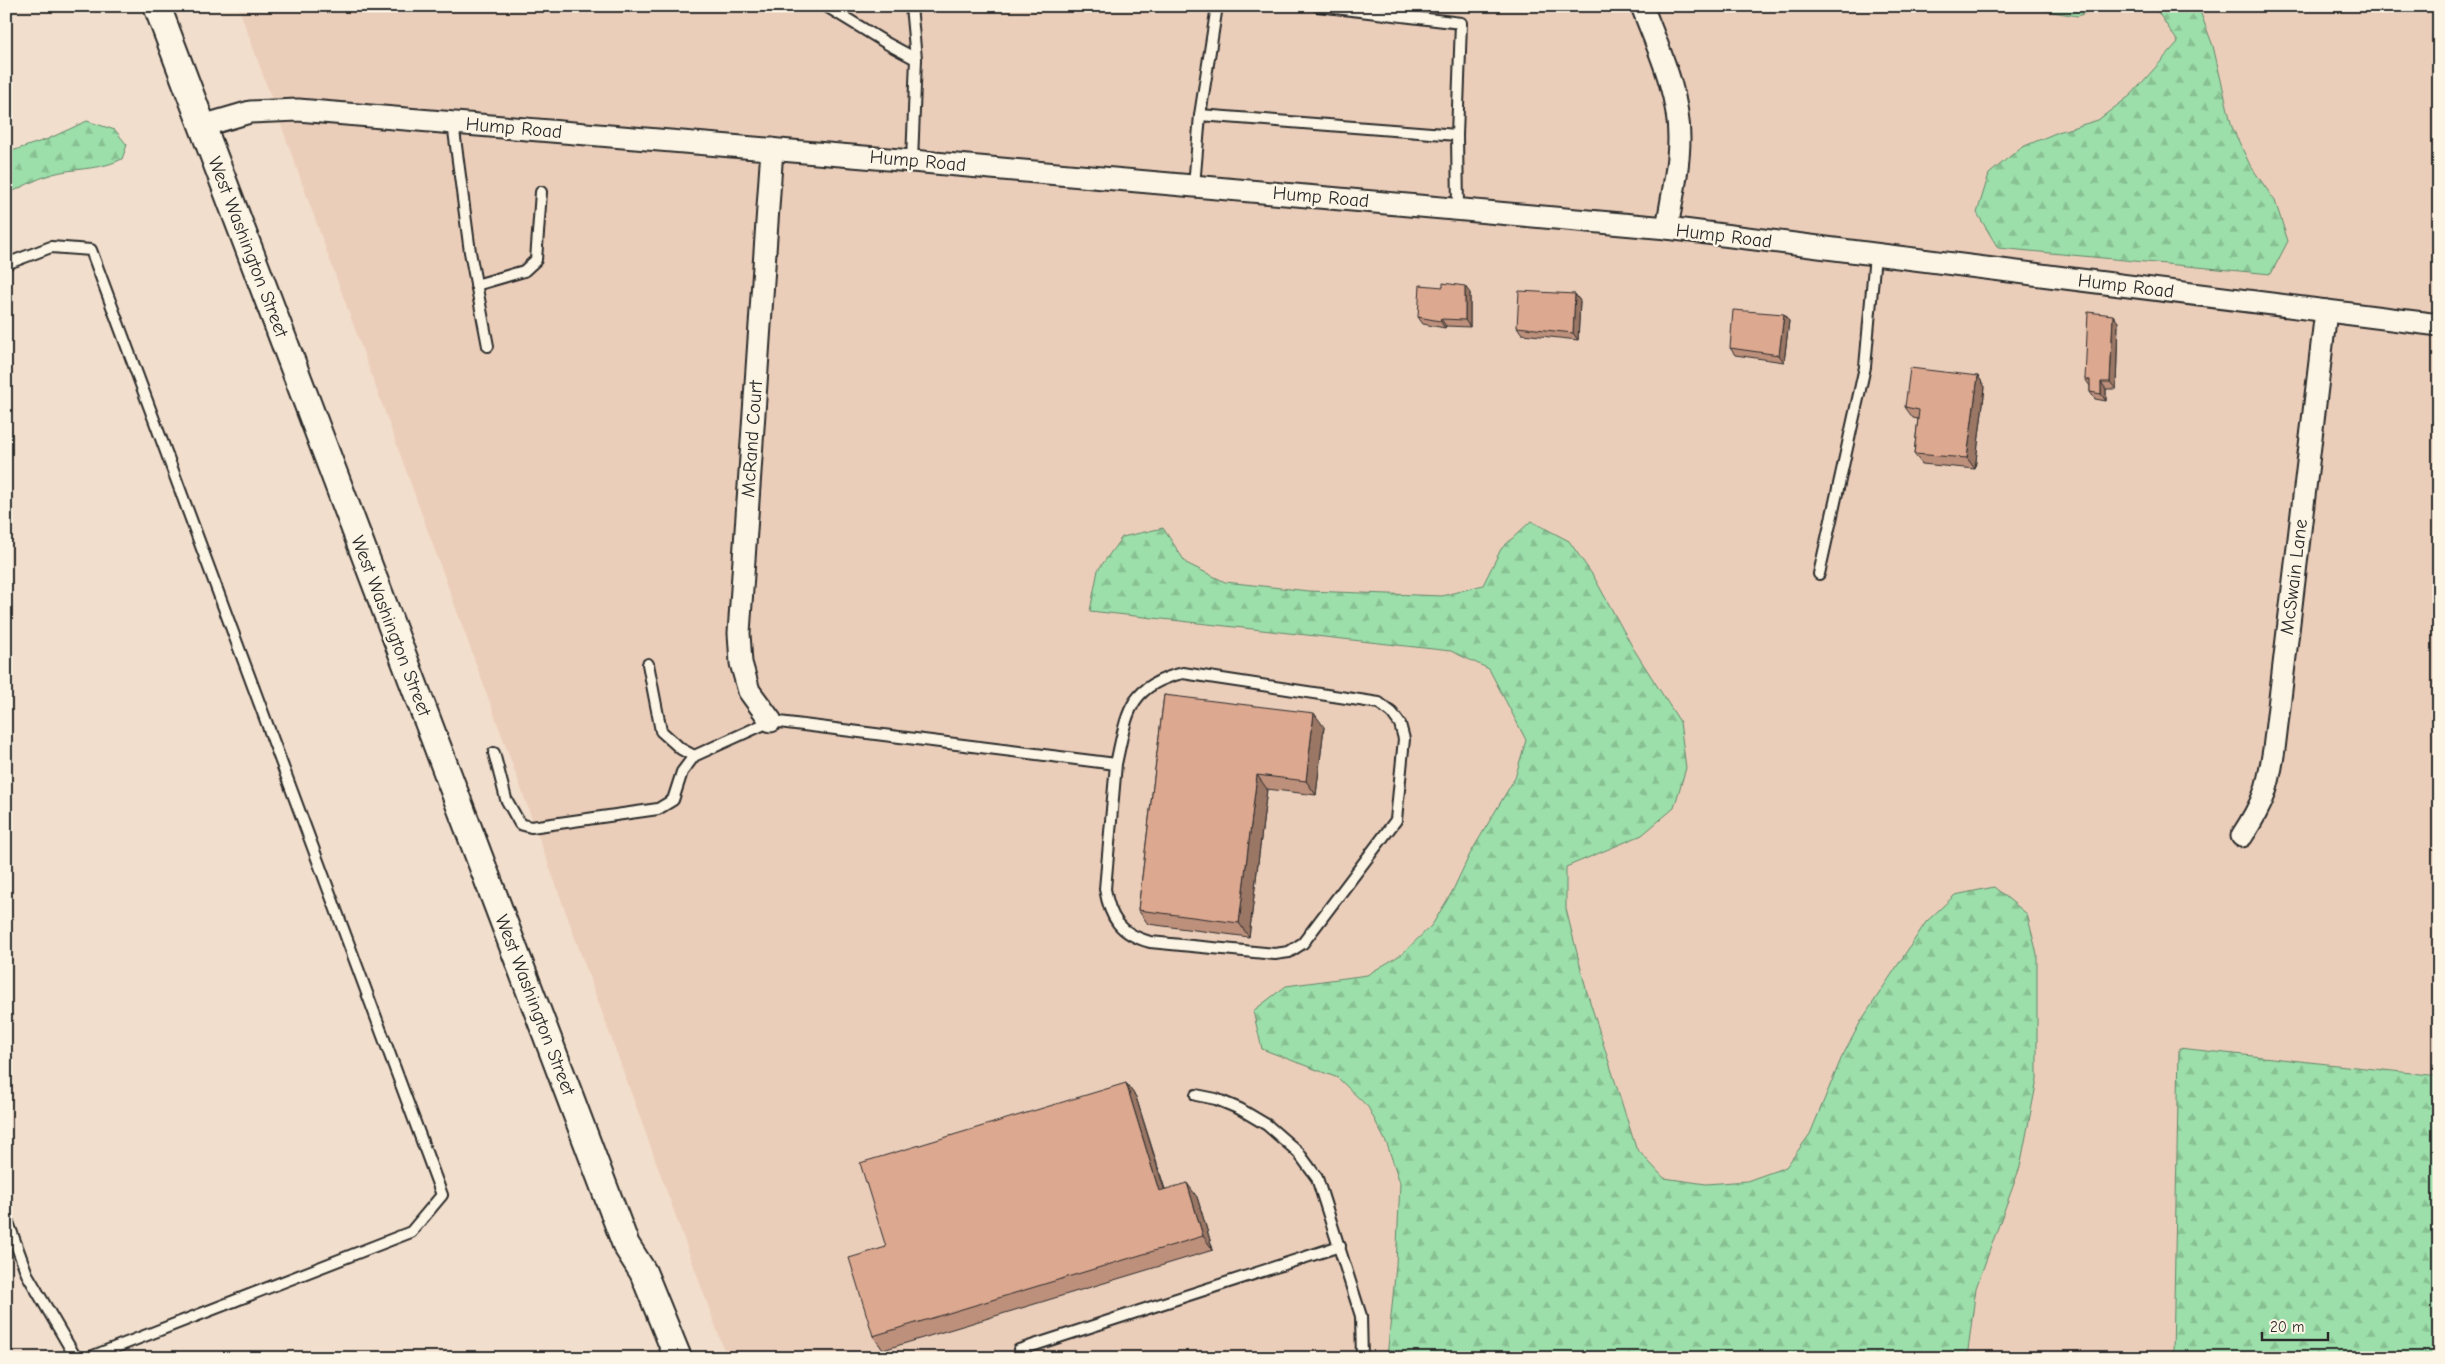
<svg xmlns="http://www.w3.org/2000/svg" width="2445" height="1364" font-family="'Comic Neue',sans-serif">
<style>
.built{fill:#ebceba}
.forest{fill:url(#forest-firs);stroke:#64856a}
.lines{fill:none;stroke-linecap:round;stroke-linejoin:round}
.service-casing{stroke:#2b2b2b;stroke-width:14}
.minor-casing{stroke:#2b2b2b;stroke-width:25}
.tertiary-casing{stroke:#2b2b2b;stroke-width:30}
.service{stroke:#fcf5e5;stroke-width:10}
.minor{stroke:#fcf5e5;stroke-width:21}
.tertiary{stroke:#fcf5e5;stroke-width:26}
.wall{fill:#bd907c;stroke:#2b2b2b}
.shaded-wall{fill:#9a7665;stroke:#2b2b2b}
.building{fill:#dca890;stroke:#2b2b2b}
.labels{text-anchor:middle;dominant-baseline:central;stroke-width:5;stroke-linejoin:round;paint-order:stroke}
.street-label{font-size:19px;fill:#2b2b2b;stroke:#fcf5e5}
</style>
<defs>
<pattern id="forest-firs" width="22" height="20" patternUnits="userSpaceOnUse" patternTransform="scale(1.25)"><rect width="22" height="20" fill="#9cdfaa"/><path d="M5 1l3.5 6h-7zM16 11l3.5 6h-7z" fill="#87c092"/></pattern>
</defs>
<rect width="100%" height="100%" fill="#f2decc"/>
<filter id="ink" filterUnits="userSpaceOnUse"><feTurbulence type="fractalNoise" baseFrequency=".02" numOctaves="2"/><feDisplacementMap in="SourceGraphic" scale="10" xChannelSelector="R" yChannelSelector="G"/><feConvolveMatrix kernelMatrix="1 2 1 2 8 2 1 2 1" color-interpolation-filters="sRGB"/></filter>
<g filter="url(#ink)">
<path class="built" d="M238,6H2439V1358H727Z"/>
<g class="forest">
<path d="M2013,6H2101L2078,16Z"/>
<path d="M2145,6H2198L2213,46L2232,127L2250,165L2275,201L2288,241L2271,274L1998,248L1977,213L1989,174L2020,148L2058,132L2098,120L2131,95L2178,42L2156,9Z"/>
<path d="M87,121L115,130L127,145L122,159C102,169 82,168 61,172C41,176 24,186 6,195V153L48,139Z"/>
<path d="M1531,521L1569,541L1594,577L1633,648L1680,722L1686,768L1674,808L1642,835L1566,867V909L1586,989L1636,1148L1664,1178L1706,1184L1747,1181L1786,1167L1810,1134L1841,1059L1861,1021L1926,922L1955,895L1994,887L2027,914L2037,954V1080L2020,1167L1976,1288L1967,1358H1387L1396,1265L1400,1183L1387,1144L1368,1107L1338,1078L1262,1049L1253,1011L1286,986L1367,975L1402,954L1432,925L1452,892L1470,854L1515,778L1526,740L1489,669L1451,651L1090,611L1098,570L1122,537L1163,528L1186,563L1225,582L1309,591L1442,596L1483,585L1501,549Z"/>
<path d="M2179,1048L2439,1076V1358H2159L2173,1355Z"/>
</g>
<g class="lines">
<defs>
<g id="service">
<path d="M826,6L888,44L916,59"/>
<path d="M911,6L916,59L912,161"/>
<path d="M1318,6L1461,23L1457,135"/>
<path d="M1200,115L1217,6"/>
<path d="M453,123L470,252L488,346"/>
<path d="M1194,186L1200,115L1457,135L1458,209"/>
<path d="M6,264L51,247L91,250L442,1195L411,1232L88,1358"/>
<path d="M476,285L524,271L536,260L541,192"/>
<path d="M1819,574L1865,367L1875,255"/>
<path d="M648,664L661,731L681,749L694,756"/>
<path d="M494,753L506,799L520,824L531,827L658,809L673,800L682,772L694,756L771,721L1116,764L1105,889C1110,918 1120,934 1150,942L1275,954L1289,952L1303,943L1396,820L1404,739L1400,724L1392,713L1379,703L1183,673C1127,686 1127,715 1116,764"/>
<path d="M1196,1095L1216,1099L1240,1109L1267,1125L1298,1152L1317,1178L1361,1316L1362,1358"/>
<path d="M6,1217L27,1274L76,1358"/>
<path d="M1019,1358V1350L1340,1246"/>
</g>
<g id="minor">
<path d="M1642,6C1658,48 1679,92 1679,138C1679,168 1672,198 1667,228"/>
<path d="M202,126L250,112L298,110L912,161L1667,228L2439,325"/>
<path d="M771,721L749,691L741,663L739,633L772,149"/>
<path d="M2242,836C2264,802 2268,789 2274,749L2326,311"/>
</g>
<path id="tertiary" d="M157,6L626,1245L643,1272L678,1358"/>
</defs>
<use href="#service" class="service-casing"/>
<use href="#minor" class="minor-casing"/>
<use href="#tertiary" class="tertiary-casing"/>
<use href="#service" class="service"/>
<use href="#minor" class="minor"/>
<use href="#tertiary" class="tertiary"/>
</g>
<g class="wall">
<path d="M1470,293V327L1446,326L1445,328L1423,324L1418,317Z"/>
<path d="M1575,294L1580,301L1578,340L1522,334L1517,327Z"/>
<path d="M1789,321L1784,362L1735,355L1730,348Z"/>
<path d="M2118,322L2116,389H2106V401L2095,399L2090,392V386L2085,379Z"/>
<path d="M1978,376L1985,387L1975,469L1922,464L1914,454L1918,419L1913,418L1905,407Z"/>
<path d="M1164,695L1324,727L1316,795L1267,789L1249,937L1148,924L1138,910Z"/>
<path d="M1126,1083L1136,1097L1165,1189L1197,1197L1213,1250L883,1350L873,1336L886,1247Z"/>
</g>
<g class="shaded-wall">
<path d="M1465,286L1470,293V327L1465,320Z"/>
<path d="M1575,294L1580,301L1578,340L1573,333Z"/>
<path d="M1784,314L1789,321L1784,362L1779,355Z"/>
<path d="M2113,315L2118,322L2116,389L2110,382Z"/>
<path d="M1441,319L1446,326L1445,328L1440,321Z"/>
<path d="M1978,376L1985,387L1975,469L1967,458Z"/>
<path d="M2101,382L2106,389V401L2101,394Z"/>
<path d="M1314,713L1324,727L1316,795L1306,781Z"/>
<path d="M1257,775L1267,789L1249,937L1239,923Z"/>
<path d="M1126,1083L1136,1097L1169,1205L1159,1191Z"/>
<path d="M1187,1183L1197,1197L1213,1250L1203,1236Z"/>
</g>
<g class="building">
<path d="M1443,283L1465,286V320L1441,319L1440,321L1418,317L1420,285L1443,287Z"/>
<path d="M1519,291L1575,294L1573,333L1517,327Z"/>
<path d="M1733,310L1784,314L1779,355L1730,348Z"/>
<path d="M2088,312L2113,315L2110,382H2101V394L2090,392V380L2085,379Z"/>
<path d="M1910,368L1978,376L1967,458L1914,454L1919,410L1905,407Z"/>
<path d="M1164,695L1314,713L1306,781L1257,775L1239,923L1138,910Z"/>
<path d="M1126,1083L1159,1191L1187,1183L1203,1236L873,1336L849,1258L886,1247L860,1163Z"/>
</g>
</g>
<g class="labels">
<g class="street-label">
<text transform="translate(514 128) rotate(5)">Hump Road</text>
<text transform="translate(918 161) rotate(5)">Hump Road</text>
<text transform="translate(1321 197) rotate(5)">Hump Road</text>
<text transform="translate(1724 236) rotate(7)">Hump Road</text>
<text transform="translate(248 247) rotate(69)">West Washington Street</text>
<text transform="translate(2126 286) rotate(7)">Hump Road</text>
<text transform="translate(752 439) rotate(-86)">McRand Court</text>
<text transform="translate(2294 577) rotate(-83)">McSwain Lane</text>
<text transform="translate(391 626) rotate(69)">West Washington Street</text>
<text transform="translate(535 1005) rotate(69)">West Washington Street</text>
</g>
</g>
<rect width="2445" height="1364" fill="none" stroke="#fcf5e5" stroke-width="25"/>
<rect x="12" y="12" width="2420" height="1339" fill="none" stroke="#2b2b2b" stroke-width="2" filter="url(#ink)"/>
<path d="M2262 1332v8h66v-8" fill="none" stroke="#2b2b2b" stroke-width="2.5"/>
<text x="2270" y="1332" font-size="15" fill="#2b2b2b" stroke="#fcf5e5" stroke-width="4" paint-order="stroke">20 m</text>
</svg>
